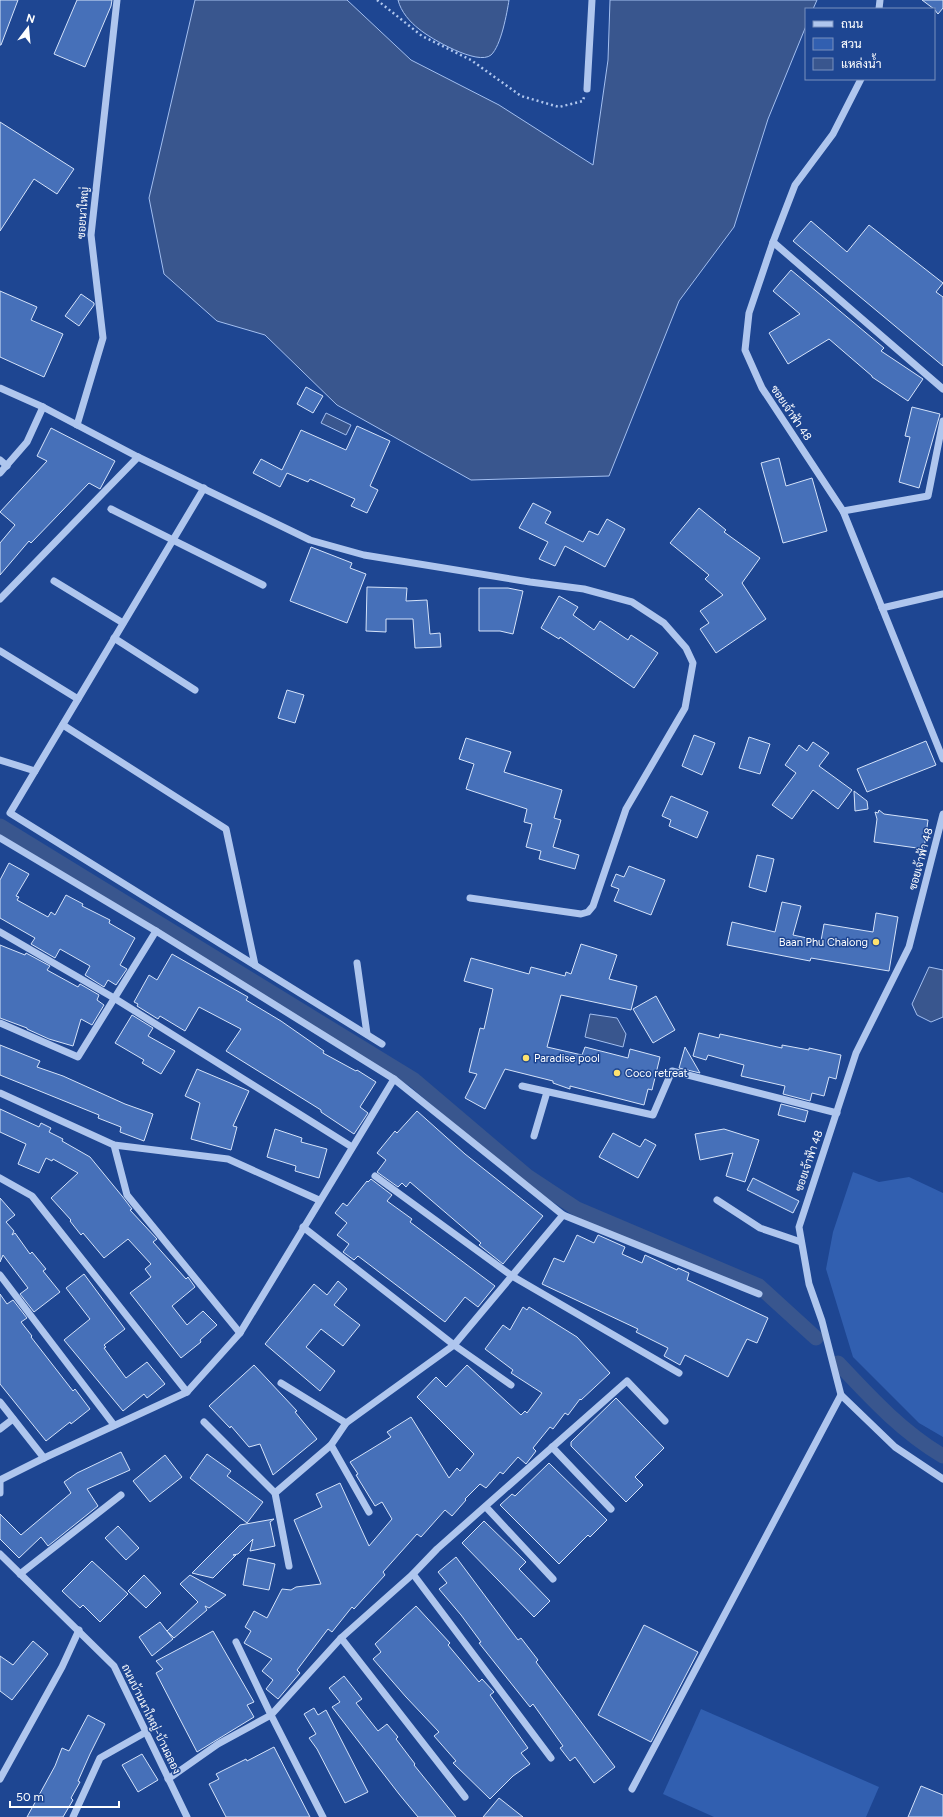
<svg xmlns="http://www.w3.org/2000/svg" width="943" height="1817" font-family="Figtree,Sarabun,sans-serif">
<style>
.green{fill:#315fb0}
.water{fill:#39568e;stroke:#a3bff0}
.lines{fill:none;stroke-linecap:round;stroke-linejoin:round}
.canal{stroke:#39568e;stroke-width:15}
.building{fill:#4670b9;stroke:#d5e3fa}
.path{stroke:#afc6ee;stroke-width:2.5;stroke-dasharray:2 3;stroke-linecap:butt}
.minor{stroke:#afc6ee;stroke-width:7}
.poi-dot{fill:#fde16e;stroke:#1e4692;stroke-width:1.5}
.labels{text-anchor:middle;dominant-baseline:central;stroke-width:3;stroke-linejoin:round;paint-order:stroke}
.street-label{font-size:11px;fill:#fff;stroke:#1e4692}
.poi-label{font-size:11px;fill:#fff;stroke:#1e4692;text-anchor:start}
</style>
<rect width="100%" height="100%" fill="#1e4692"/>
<g class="green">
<path d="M853,1172L879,1182L909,1177L943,1193V1437L919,1423L853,1357L826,1269L833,1232Z"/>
<path d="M701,1709L879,1787L866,1817H714L663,1794Z"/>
</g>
<g class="water">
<path d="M195,0H347L411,60L499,105L593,165L608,60L610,0H817L813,9H806V26L768,119L734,227L679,301L609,476L471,480L337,405L265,335L217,321L164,274L149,198Z"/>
<path d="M398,0H509C507,13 501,46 491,55C478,66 431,39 419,29C410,22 401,12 398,0Z"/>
<path d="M326,413L351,425L346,435L321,423Z"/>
<path d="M929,967L943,970V1017L931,1022L917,1015L912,1004Z"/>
<path d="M590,1014L617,1018L626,1034L623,1047L585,1037Z"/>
</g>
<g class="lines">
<g class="canal">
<path d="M0,826L414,1080L527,1176L577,1209L759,1286L816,1338"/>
<path d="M838,1363C870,1397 902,1432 943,1456"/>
</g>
</g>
<g class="building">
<path d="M0,0H18L1,45H0Z"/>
<path d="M77,0H112L111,6L85,67L54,54Z"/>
<path d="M922,0H943V8L938,14L934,9Z"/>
<path d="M0,122L74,169L57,194L34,179L0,231Z"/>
<path d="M811,221L847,252L869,225L943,283L936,292L943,297V366L793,241Z"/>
<path d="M791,270L884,348L881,351L923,379L908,401L872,377V376L829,339L788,364L769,333L800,314L773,291Z"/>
<path d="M0,291L37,307L31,320L63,334L44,377L0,357Z"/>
<path d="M81,294L94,303V305L79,326L65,316Z"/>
<path d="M306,387L323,396L313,413L297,404Z"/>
<path d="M912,407L940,414L919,488L899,482L910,437L905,436Z"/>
<path d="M357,426L390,441L370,486L378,490L367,513L351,506L355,499L310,479L308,482L287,473L280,487L253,473L261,459L282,470L301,430L346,450Z"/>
<path d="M51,428L115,461L100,489L89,483L31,543L29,541L0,575V543L15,525L0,512L47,461L37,456Z"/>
<path d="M779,458L786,486L812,478L827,531L783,543L761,463Z"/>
<path d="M533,503L551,512L545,523L583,542L589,531L598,535L607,519L625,529L605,567L565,546L555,566L539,559L548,542L519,528Z"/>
<path d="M699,508L726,530L724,532L760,558L742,583L766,619L716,653L700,629L709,623L700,611L723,595L705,579L709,575L670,543Z"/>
<path d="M311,547L352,563L350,568L366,574L347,623L290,601Z"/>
<path d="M367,587L407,588L406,601L427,600L430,634L440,633L441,647L415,648L413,619H386V632L366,631Z"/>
<path d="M479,588H508L523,591L513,634L500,631H479Z"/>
<path d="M559,596L578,607L573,615L594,630L600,621L628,640L631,635L658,653L634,688L560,637L559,639L541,628Z"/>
<path d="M287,690L304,695L295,723L278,718Z"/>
<path d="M694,735L715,743L702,775L682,766Z"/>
<path d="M749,737L770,744L760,774L739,768Z"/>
<path d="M466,738L511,752L504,772L562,790L554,818L561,820L553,847L579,855L575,869L539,859L541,851L526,847L532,824L524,822L527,809L466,789L474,764L459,759Z"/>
<path d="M926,741L936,765L867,792L857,769Z"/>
<path d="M813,742L829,753L819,766L852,790L838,809L813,790L792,819L772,805L796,773L785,765L799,745L807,751Z"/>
<path d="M854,791L867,801L868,809L855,811Z"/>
<path d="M671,796L708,812L697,838L669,826L671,820L662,816Z"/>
<path d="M879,810L884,814L928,820L924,849L874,842L877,819L875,812L878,813Z"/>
<path d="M757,855L774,859L766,892L749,887Z"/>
<path d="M9,863L29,874L16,896L19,897L17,900L48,917L51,912L55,915L66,895L83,904L82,906L110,920L109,923L135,938L120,965L127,969L116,985L108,980L104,987L85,975L90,966L60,949L55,958L31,944L35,938L0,918V880Z"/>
<path d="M629,866L665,880L651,915L614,901L619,889L611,886L616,874L624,877Z"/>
<path d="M782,902L801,906L793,935L821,941L824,924L873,932L876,913L898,917L889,971L811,958L810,961L727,945L732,922L775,932Z"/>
<path d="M581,944L617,955L609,979L637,986L631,1010L561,995L547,1047L582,1055L585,1047L628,1058L630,1049L660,1057L652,1090L648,1089L644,1105L570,1086V1089L553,1083V1081L505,1069L485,1109L465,1098L477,1074L469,1072L480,1028L484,1029L493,989L464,981L471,958L529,974L531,967L565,976L566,972L571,974Z"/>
<path d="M0,945L25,955L26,953L50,966L47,970L78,987L80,984L99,995L97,1000L104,1005L92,1025L81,1019L73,1046L49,1039L27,1029V1028L0,1018Z"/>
<path d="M172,954L248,997L246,1000L281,1021L324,1051L323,1053L356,1071L357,1070L376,1082L360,1107L368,1113L354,1134L321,1112V1110L226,1051L241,1029L199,1007L185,1031L160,1016L158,1019L137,1006L138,1004L134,1002L149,975L157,980Z"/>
<path d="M656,996L675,1030L653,1043L633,1009Z"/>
<path d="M132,1015L153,1028L148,1036L175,1051L161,1074L142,1063L144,1060L115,1043Z"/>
<path d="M699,1033L719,1038L720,1034L782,1048V1045L809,1050V1048L841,1055L836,1079L829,1077L824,1096L812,1093L810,1101L783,1094L785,1086L741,1076L744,1065L708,1055L706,1060L693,1056Z"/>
<path d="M0,1045L40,1061L37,1067L63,1076L125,1104L153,1114L144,1141L120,1132L121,1127L98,1118L99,1115L0,1075Z"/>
<path d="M685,1047L700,1073L679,1068Z"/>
<path d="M197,1069L249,1091L233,1126L237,1127L231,1150L191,1139L200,1103L185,1096Z"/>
<path d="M781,1104L808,1111L805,1122L778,1115Z"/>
<path d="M0,1109L39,1127L41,1123L51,1128L49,1132L63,1139L62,1141L90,1157L122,1196L132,1209L130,1210L157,1239L153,1242L186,1279L188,1277L195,1287L172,1306L187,1325L203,1311L217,1325L200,1340L201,1342L181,1358L130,1293L151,1277L145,1269L151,1264L128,1239L104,1258L83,1233L81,1235L70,1221L71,1220L51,1198L78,1173L53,1159L52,1161L46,1158L39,1173L18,1164L26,1144L0,1132Z"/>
<path d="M417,1111L465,1154L543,1216L503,1264L479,1245L481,1243L410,1182L406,1187L402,1183L398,1187L377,1172L386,1160L377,1153L395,1131L397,1133Z"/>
<path d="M275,1129L302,1138L301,1142L327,1149L319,1178L295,1171L296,1166L267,1157Z"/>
<path d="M724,1129L759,1140L745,1182L726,1176L733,1153L700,1160L695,1134Z"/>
<path d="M613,1133L640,1147L645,1139L656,1145L638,1178L599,1157Z"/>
<path d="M753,1178L799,1201L793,1213L747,1190Z"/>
<path d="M371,1179L392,1195L387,1201L412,1219L410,1222L495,1286L478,1307L465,1297L445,1322L358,1256L354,1260L343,1252L349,1244L337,1235L347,1223L335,1213L343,1203L347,1206L367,1181L368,1182Z"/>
<path d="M0,1198L15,1215L6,1222L14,1231L12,1235L15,1233L30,1254L32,1252L46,1269L43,1271L60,1292L34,1312L20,1294L28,1288L3,1255L0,1262Z"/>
<path d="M577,1235L594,1243L598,1235L625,1247L622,1254L642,1263L645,1255L677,1270L678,1268L689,1273L687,1280L768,1318L757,1343L747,1339L728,1377L685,1355L680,1365L664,1356L668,1348L636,1332L638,1329L542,1284L554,1258L564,1262Z"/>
<path d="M84,1274L125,1329L104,1345L106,1347L104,1348L126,1378L147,1362L165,1384L147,1398L144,1394L123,1411L64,1340L90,1319L66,1288Z"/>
<path d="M338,1281L347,1289L334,1305L360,1325L343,1346L321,1329L306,1347L335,1371L320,1391L265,1344L314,1284L327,1295Z"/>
<path d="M0,1294L7,1304L13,1300L27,1318L21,1322L32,1336L31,1337L73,1391L75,1389L90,1409L71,1424L70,1422L46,1441L0,1384Z"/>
<path d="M523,1307L527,1310L529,1307L577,1337L610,1373L581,1400L580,1399L568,1415L565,1413L553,1429L550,1427L533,1448L536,1451L526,1464L518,1457L503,1474L500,1472L486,1488L480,1484L465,1499L466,1500L452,1516L445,1510L421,1537L417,1534L383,1572L385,1575L354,1609L352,1607L332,1632L328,1629L297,1670L300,1673L278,1699L266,1689L273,1680L262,1671L272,1659L244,1643L251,1631L245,1627L254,1611L267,1618L282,1589L291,1590L296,1587L321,1584L294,1520L322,1507L316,1494L340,1483L369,1546L392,1519L382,1502L375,1506L356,1475L358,1474L350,1462L391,1437L387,1432L411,1417L449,1478L457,1468L460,1471L474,1454L417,1397L436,1377L446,1387L467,1365L521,1415L525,1411L527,1413L542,1393L511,1373L513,1370L485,1349L503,1325L510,1330Z"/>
<path d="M254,1365L297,1411L295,1412L317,1439L273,1475L260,1444L249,1447L231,1426L230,1428L209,1406Z"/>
<path d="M616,1398L664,1448L635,1477L643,1485L626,1502L571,1446V1442Z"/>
<path d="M121,1452L130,1470L87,1489L98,1506L48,1546L41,1537L19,1558L0,1539V1514L21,1535L71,1493L64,1482L77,1473Z"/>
<path d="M207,1454L231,1471L227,1476L263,1502L247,1523L190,1478Z"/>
<path d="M165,1455L182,1477L150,1502L133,1481Z"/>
<path d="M549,1463L607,1520L590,1537L588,1535L559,1564L500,1505L512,1494L515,1496Z"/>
<path d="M274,1519L270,1522L275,1546L250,1551L253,1539L238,1554L233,1555H236L213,1578L192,1573L240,1525Z"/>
<path d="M484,1521L526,1562L519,1569L550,1601L534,1617L462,1543Z"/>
<path d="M118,1526L139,1548L126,1560L105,1538Z"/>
<path d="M456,1557L518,1640L521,1638L538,1660L536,1662L615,1767L594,1783L575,1757L570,1761L560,1748L563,1746L533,1704L530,1707L479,1643L481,1642L461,1615L439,1589L447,1583L438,1572Z"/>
<path d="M248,1558L275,1564L269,1590L243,1585Z"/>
<path d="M92,1561L128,1594L100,1622L83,1605L80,1608L62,1591Z"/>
<path d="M144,1575L161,1593L146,1608L128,1591Z"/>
<path d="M190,1575L226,1595L209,1608L205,1606L207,1610L174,1638L167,1631L198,1602L180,1584Z"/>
<path d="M416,1606L450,1643L448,1645L479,1682L482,1679L494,1692L490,1695L528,1748L521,1753L530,1764L513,1776L490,1799L453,1763L456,1761L434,1736L439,1732L406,1697L373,1659L381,1652L375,1644Z"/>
<path d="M160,1622L173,1639L152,1656L139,1637Z"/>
<path d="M644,1625L698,1652L651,1742L598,1715Z"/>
<path d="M213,1631L254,1702L247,1705L254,1717L197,1752L156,1673L163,1669L156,1661Z"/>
<path d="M33,1641L48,1654L12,1700L0,1691V1656L13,1665Z"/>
<path d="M344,1676L362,1699L356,1703L378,1731L387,1724L398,1737L396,1739L415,1764L414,1765L456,1817H418L399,1794L332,1707L340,1702L329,1688Z"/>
<path d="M314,1708L318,1715L326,1710L368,1792L345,1803L317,1749L309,1738L316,1734L304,1714Z"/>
<path d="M88,1715L105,1724L90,1754L78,1781L80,1782L71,1798L73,1800L63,1817H27L55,1766L62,1748L69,1751Z"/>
<path d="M274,1747L310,1817H226L209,1784L219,1779L216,1774L246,1759L247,1761Z"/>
<path d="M142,1754L158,1780L138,1792L122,1765Z"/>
<path d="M921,1786L943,1795V1817H908Z"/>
<path d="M499,1798L523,1817H483Z"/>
</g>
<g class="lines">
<path class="path" d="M377,0L422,36L471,60L521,96L559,107L583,101L584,97"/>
<g class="minor">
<path d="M879,9L880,0"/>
<path d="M861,79L833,134L795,185L773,242L749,313L745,350L762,388L843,511L943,759"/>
<path d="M587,89L592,0"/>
<path d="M773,242L943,389"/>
<path d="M0,388L43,407L138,457L310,540L364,555L530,582L584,589L632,602L664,623L686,648L693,663L685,708L626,809L593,906L588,912L581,914L470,898"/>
<path d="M77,425L103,338L91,235L117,0"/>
<path d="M0,460L7,466"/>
<path d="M0,473L27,442L43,407"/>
<path d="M204,488L10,813L382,1044"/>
<path d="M111,509L263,585"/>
<path d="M843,511L928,496L943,421"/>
<path d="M54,581L123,623"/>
<path d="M0,599L138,457"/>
<path d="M882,608L943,594"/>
<path d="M114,638L195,690"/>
<path d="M0,651L78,699"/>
<path d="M63,725L226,829L255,965"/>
<path d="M0,760L35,771"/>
<path d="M943,814L909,947L856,1053L799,1227L809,1284L822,1321L841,1395L895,1447L943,1479"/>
<path d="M0,838L156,931L394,1079L563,1215L759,1294"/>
<path d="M0,932L114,998L352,1147"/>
<path d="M357,963L367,1034"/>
<path d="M0,1023L78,1057L156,931"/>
<path d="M522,1086L653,1115L672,1071L837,1113"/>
<path d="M0,1093L114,1145L228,1159L319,1200"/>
<path d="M534,1136L547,1092"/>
<path d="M114,1145L127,1195L240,1333"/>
<path d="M375,1176L512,1276L679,1373"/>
<path d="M0,1178L32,1196L187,1392"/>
<path d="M717,1200L760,1228L801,1242"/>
<path d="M303,1227L454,1345L511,1385"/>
<path d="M0,1275L114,1425"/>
<path d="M281,1383L346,1423"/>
<path d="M0,1402L44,1458"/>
<path d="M204,1422L275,1493"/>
<path d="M0,1429L13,1419"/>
<path d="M331,1445L369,1512"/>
<path d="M552,1447L611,1509"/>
<path d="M0,1480L44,1458L187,1392L240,1333L394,1079"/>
<path d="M0,1480V1493"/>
<path d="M486,1507L553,1579"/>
<path d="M0,1554L114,1666L187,1817"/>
<path d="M289,1566L275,1493L331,1445L346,1423L454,1345L563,1215"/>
<path d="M20,1574L121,1495"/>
<path d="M413,1574L551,1758"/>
<path d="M341,1638L465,1797"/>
<path d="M236,1642L271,1715L323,1817"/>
<path d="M0,1779L62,1667L79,1630"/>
<path d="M168,1779L218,1744L271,1715L341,1638L413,1574L437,1549L627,1381L665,1421"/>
<path d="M632,1789L841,1395"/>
<path d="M73,1817L100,1758L146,1732"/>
</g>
</g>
<g class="poi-dot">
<circle cx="876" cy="942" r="4"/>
<circle cx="526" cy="1058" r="4"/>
<circle cx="617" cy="1073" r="4"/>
</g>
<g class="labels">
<g class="street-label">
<text transform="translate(83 213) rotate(-86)">ซอยนาใหญ่</text>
<text transform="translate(791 413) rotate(56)">ซอยเจ้าฟ้า 48</text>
<text transform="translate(921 859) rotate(-75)">ซอยเจ้าฟ้า 48</text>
<text transform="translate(809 1161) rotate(-71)">ซอยเจ้าฟ้า 48</text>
<text transform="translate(151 1719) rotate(64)">ถนนบ้านนาใหญ่-บ้านฉลอง</text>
</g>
<g class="poi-label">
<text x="868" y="942" text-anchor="end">Baan Phu Chalong</text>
<text x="534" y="1058">Paradise pool</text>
<text x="625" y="1073">Coco retreat</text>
</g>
</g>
<rect x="805" y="8" width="130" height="72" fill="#1e4692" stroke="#7890be"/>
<rect x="813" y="21" width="20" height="6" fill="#afc6ee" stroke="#7890be"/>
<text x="841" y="28" font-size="12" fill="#ffffff">ถนน</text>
<rect x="813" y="38" width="20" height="12" fill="#315fb0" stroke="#7890be"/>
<text x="841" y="48" font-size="12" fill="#ffffff">สวน</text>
<rect x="813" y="58" width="20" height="12" fill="#39568e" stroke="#7890be"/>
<text x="841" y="68" font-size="12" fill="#ffffff">แหล่งน้ำ</text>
<g transform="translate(28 28) rotate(16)" stroke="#1e4692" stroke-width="3" paint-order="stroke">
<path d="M0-3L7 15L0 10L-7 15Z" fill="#ffffff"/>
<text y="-6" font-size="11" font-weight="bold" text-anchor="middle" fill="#ffffff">N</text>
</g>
<path d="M10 1801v6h109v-6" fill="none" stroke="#ffffff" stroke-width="2"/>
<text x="16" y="1801" font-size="12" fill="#ffffff" stroke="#1e4692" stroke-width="3" paint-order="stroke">50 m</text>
</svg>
